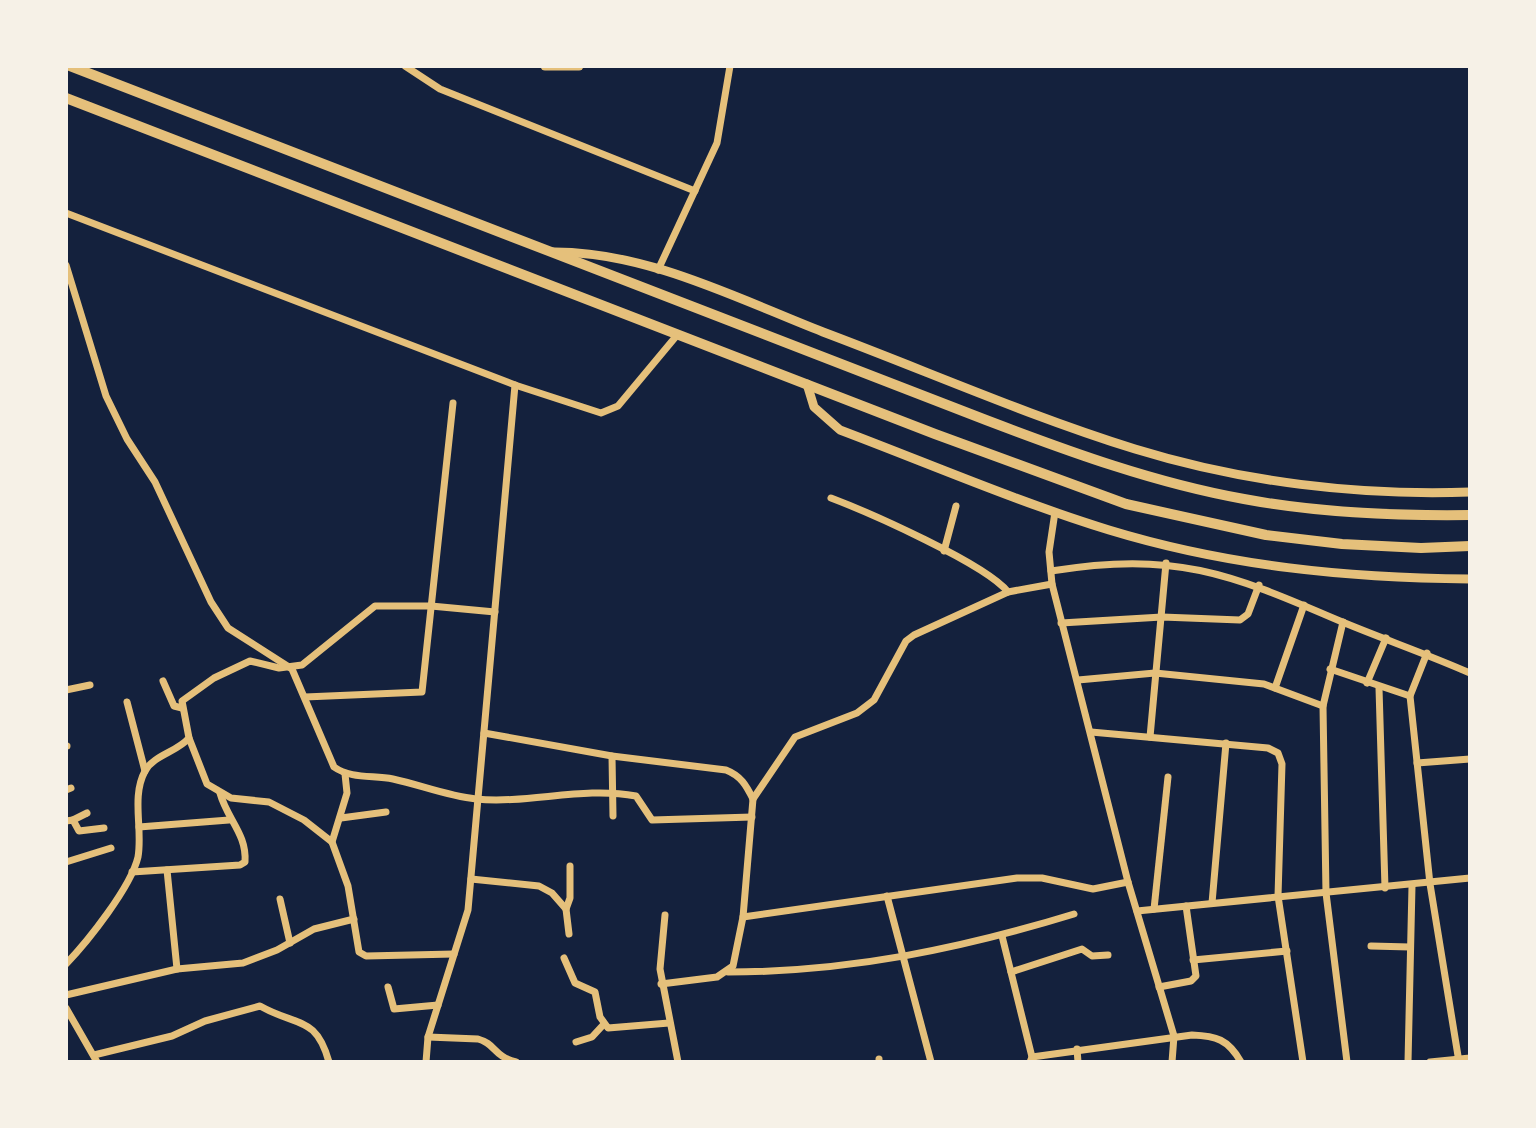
<svg xmlns="http://www.w3.org/2000/svg" width="1536" height="1128" font-family="Mulish,sans-serif">
<style>
.lines{fill:none;stroke-linecap:round;stroke-linejoin:round}
.minor{stroke:#e5c07b;stroke-width:7}
.tertiary{stroke:#e5c07b;stroke-width:9}
.secondary{stroke:#e5c07b;stroke-width:10}
</style>
<rect width="100%" height="100%" fill="#14213d"/>
<g class="lines">
<g class="minor">
<path d="M405,66L440,89L695,191"/>
<path d="M66,213L515,385L601,413L618,406L678,334"/>
<path d="M66,265L106,396L127,439L155,482L211,602L228,628L292,669L334,767C351,779 373,775 393,779C421,785 447,796 476,799C529,804 583,786 636,796L652,820L752,817"/>
<path d="M658,270L717,143L730,66"/>
<path d="M831,498C868,512 986,564 1008,592"/>
<path d="M1055,512L1049,552L1052,584L1128,882L1174,1036L1172,1062"/>
<path d="M944,551L956,506"/>
<path d="M1051,571C1174,551 1229,573 1340,621C1383,639 1427,654 1470,673"/>
<path d="M1343,622L1323,706L1326,893L1347,1062"/>
<path d="M1061,623L1162,617L1240,620L1248,614L1259,585"/>
<path d="M1427,653L1410,696L1430,884L1459,1062"/>
<path d="M1330,669L1410,696"/>
<path d="M1078,680L1155,673L1264,684L1323,706"/>
<path d="M163,681L174,706L182,708"/>
<path d="M1367,683L1386,638"/>
<path d="M1275,688L1304,605"/>
<path d="M1379,688L1385,888"/>
<path d="M66,690L90,685"/>
<path d="M305,697L422,692L453,403"/>
<path d="M127,702L145,771"/>
<path d="M1091,732L1268,748L1278,753L1282,764L1278,896L1303,1062"/>
<path d="M484,733L612,756L726,770C741,776 746,785 753,799L743,917L733,966L717,977L661,984"/>
<path d="M1150,737L1166,563"/>
<path d="M189,738L207,784L231,798L269,802L304,820L332,842L347,793L345,774"/>
<path d="M66,746H67"/>
<path d="M612,756L613,816"/>
<path d="M1417,763L1470,759"/>
<path d="M66,790L71,788"/>
<path d="M753,799L795,737L857,713L874,700L906,641L914,635L1008,592L1052,584"/>
<path d="M341,818L386,812"/>
<path d="M73,820L87,813"/>
<path d="M66,821L73,820L79,831L104,828"/>
<path d="M139,827L229,820"/>
<path d="M332,842L348,886L359,952L366,956L454,954"/>
<path d="M66,862L111,848"/>
<path d="M167,870L177,969"/>
<path d="M132,872L240,865L245,862C247,834 227,819 220,793"/>
<path d="M471,879L539,886L552,893L566,909L569,934"/>
<path d="M887,896L931,1062"/>
<path d="M280,899L290,943"/>
<path d="M1212,903L1226,743"/>
<path d="M566,909L570,898V866"/>
<path d="M1154,909L1168,777"/>
<path d="M1137,911L1470,878"/>
<path d="M665,915L660,969L678,1062"/>
<path d="M743,917L1017,878H1042L1093,889L1128,882"/>
<path d="M1002,936L1032,1057L1030,1062"/>
<path d="M1371,946L1410,947"/>
<path d="M564,958L575,983L595,992L600,1017L608,1028L669,1023"/>
<path d="M1193,960L1287,951"/>
<path d="M66,964C88,941 131,887 138,857C143,829 131,797 145,771C154,755 177,752 189,738L182,701L214,678L250,661L279,668L302,665L375,606H431L495,612"/>
<path d="M728,972C848,972 960,949 1074,914"/>
<path d="M1011,972L1082,949L1092,956L1108,955"/>
<path d="M388,987L394,1009L438,1005"/>
<path d="M1159,987L1191,981L1196,976L1186,906"/>
<path d="M66,995L177,969L243,963L277,950L314,929L354,919"/>
<path d="M66,1008L97,1062"/>
<path d="M428,1037L478,1039C496,1044 493,1056 516,1062"/>
<path d="M576,1042L592,1037L604,1024"/>
<path d="M1077,1049L1078,1062"/>
<path d="M94,1055L172,1036L205,1021L260,1006C297,1027 316,1015 329,1062"/>
<path d="M1032,1057L1192,1035C1216,1036 1228,1039 1241,1062"/>
<path d="M879,1059V1062"/>
<path d="M426,1062L428,1037L468,910L515,385"/>
<path d="M1408,1062L1412,886"/>
<path d="M1430,1062L1470,1058"/>
</g>
<g class="tertiary">
<path d="M545,66H579"/>
<path d="M552,252C646,251 738,299 823,332C927,371 1029,416 1135,449C1242,482 1358,496 1470,492"/>
<path d="M807,384L814,407L840,430C930,464 1018,502 1109,530C1227,566 1347,578 1470,579"/>
</g>
<g class="secondary">
<path d="M70,66L986,420C1070,452 1155,483 1244,499C1319,513 1394,516 1470,515"/>
<path d="M66,98L935,434L1126,504L1266,535L1342,544L1421,548L1470,546"/>
</g>
</g>
<rect width="1536" height="1128" fill="none" stroke="#f6f1e7" stroke-width="136"/>
</svg>
